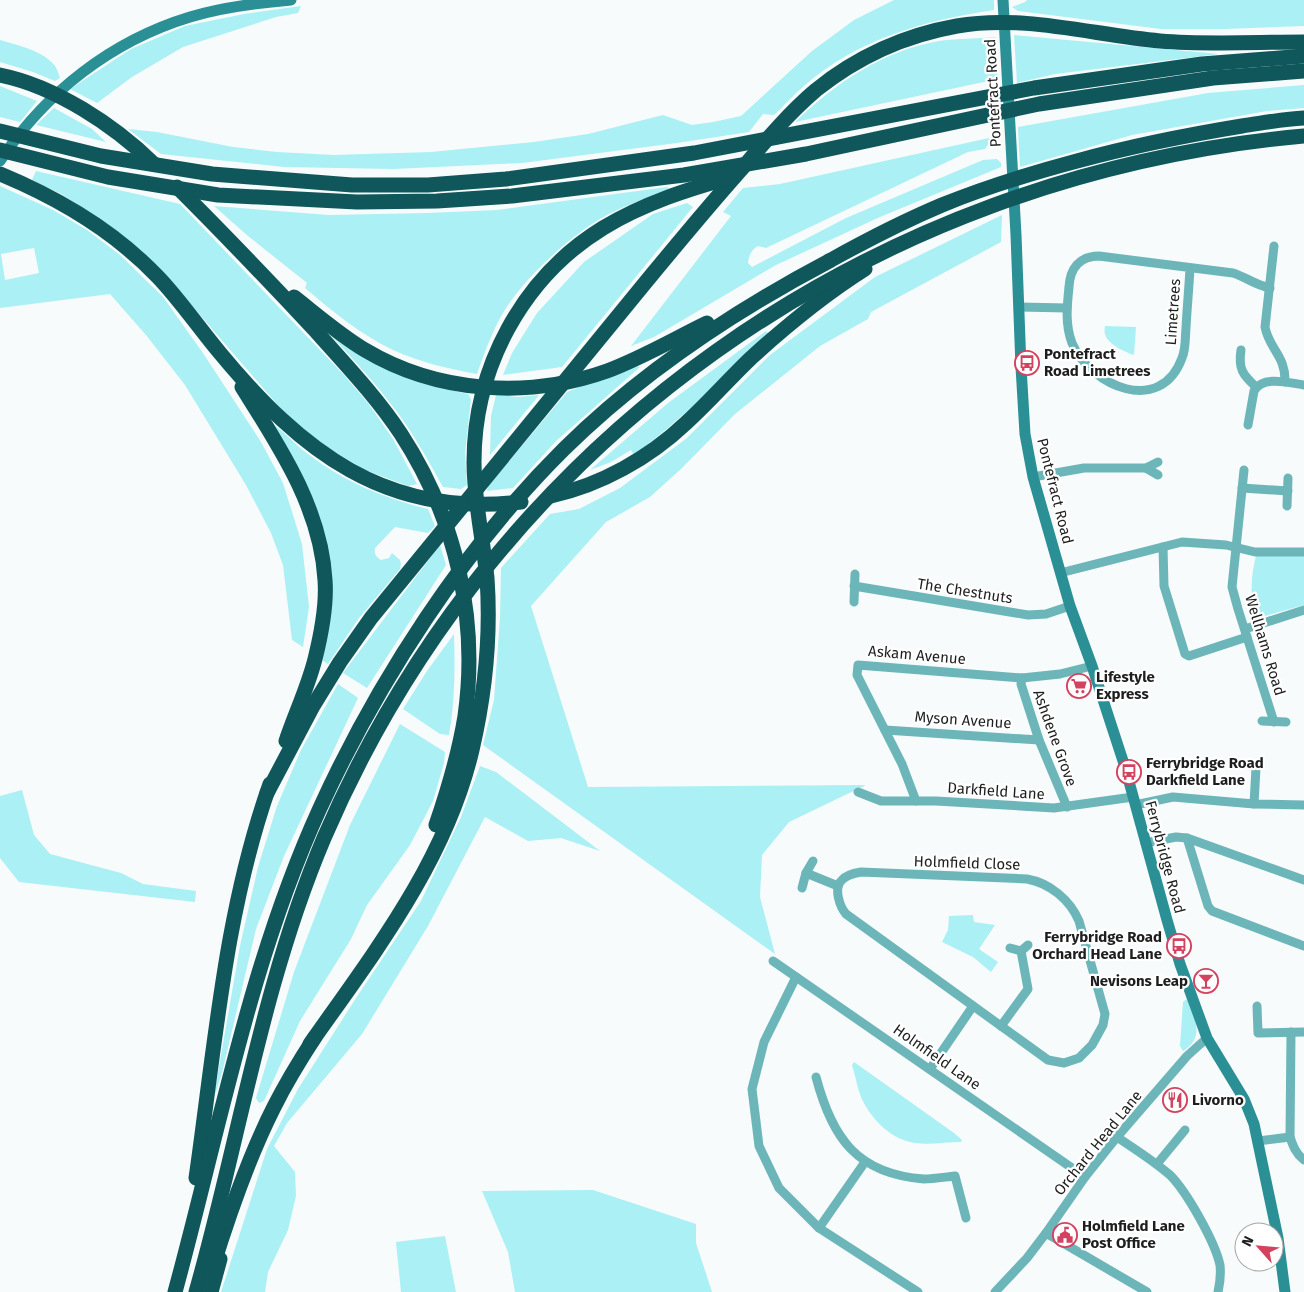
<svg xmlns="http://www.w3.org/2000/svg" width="1304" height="1292" font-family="'Fira Sans',sans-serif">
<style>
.green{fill:#abf0f4;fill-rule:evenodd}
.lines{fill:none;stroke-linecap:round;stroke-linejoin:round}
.street{stroke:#6cb6ba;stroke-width:9}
.secondary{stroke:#2a9096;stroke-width:11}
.highway{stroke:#0f575b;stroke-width:15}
.labels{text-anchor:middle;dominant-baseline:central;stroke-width:4.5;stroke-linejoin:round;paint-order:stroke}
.street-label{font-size:15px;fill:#1d1e1e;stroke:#fff}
.poi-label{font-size:15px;font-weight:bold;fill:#1d1e1e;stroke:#fff;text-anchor:start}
</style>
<rect width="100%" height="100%" fill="#f7fbfb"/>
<g class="green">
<path d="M894,0H994V10C926,20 857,39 804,86C793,95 784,106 774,115L763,114L749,132L677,143L522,163L394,169L284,167L161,154L128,129L157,132L233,147L277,152L334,155L431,152L534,142L588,134L663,115L692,125L713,122L741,116L812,51L854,20Z"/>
<polygon points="1027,0 1304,0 1304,26 1225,29 1161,29 1018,11 1012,7 1025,2"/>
<polygon points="301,6 298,13 276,17 183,47 132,77 97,103 70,89 131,49 185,26 244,14"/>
<polygon points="1014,35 1219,54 1055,74 1017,83"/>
<path d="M996,37L998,79L795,122C836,83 882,51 939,41C958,38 978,39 996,37Z"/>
<path d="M0,40C17,45 44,51 55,66C57,69 59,75 60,78L55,81L33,72L0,62Z"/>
<polygon points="1304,85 1304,108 1267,111 1132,135 1020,167 1018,127 1208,93"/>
<polygon points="0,86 37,101 20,122 0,117"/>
<polygon points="54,108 92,129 106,142 36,125"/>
<path d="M989,138L991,140L985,149L968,152L766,248L758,246C751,250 749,255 748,263L752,267L846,218L983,160L997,159L1001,163V167L880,217L776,265L654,337L631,346L731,216L723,212L743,188L780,184Z"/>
<polygon points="36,171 180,204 344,375 368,403 393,439 417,484 408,486 365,470 320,443 283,411 174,285 108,225 63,195 32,180"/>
<path d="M0,186L53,210L87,230L120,255L163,297L203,353L261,442L283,483L302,544L309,607L303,647L292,640L283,565L271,533L246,485L185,385L146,335L110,294L0,308ZM34,248L39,273L5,280L1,254Z"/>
<path d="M667,187L670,189C648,197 627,205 607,215C573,233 530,273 508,305C495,324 485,351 477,374C449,369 419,362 393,350C360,334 332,311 305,288L307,283L248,236L214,206L329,215L427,213L497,210Z"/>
<polygon points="687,203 693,207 562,367 503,375 512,353 537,313 584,262 653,214"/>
<polygon points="1002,215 1001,242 871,312 868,319 820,346 735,414 682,468 650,497 606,522 531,606 588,787 866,785 789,822 762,855 760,897 775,954 483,745 494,700 500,618 501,568 550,514 579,509 620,488 687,438 770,355 875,277"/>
<path d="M1105,326L1136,327L1134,355C1125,352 1107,344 1105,334C1104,333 1105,326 1105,326Z"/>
<path d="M324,328L407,376L433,386L468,394L471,399L465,454L467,485L461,489L443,487C429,462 415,436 397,412C375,382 349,355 324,328Z"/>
<path d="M766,331L769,334C725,376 683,418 634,455L631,450L611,462L590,470L668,403Z"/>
<polygon points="634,365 640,367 556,441 513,488 487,491 488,486 567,392"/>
<polygon points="496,395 518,397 539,395 490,455 491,416"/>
<path d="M272,424C286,432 295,445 308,454C344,482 384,498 428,509L435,526L428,533L395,527L375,548C374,554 376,557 381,560L389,558L392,553L400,560L401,564L400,569L359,618L328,664L319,658L329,584Z"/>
<polygon points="440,545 446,565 367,688 343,673"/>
<path d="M1256,556H1304V605L1254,619C1251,594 1250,580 1256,556Z"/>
<path d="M454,634C455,668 455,701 449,735L440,734L403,709L427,671Z"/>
<polygon points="338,684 358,698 284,856 256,929 222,1073 213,1101 240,946 258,867 277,806 301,750"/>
<polygon points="400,724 445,752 444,763 433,801 410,845 367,905 351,939 300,1021 264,1101 259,1103 256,1098 294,972 350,825"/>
<polygon points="480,766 496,772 600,851 561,838 528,841 485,817 428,926 362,1034 287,1123 274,1146 295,1172 296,1196 288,1230 268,1272 265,1292 221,1292 267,1149 298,1089 356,998 421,901 461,817"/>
<polygon points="22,790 34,835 50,854 121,873 143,884 196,891 195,902 19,882 0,858 0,796"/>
<polygon points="973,915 974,922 995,925 979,949 998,962 991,972 973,957 942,942 948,930 949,916"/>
<path d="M1188,998C1194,1018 1206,1037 1183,1051L1180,1046L1183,1002Z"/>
<path d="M854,1062L954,1133L962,1140L961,1142C946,1142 931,1145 915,1143C894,1140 876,1124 865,1105C858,1094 856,1077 852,1065Z"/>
<polygon points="593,1190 696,1224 696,1243 712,1292 515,1292 508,1252 482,1191"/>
<polygon points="445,1236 456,1292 401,1292 396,1242"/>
</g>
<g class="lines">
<g class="street">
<path d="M1274,246L1265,327C1269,349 1286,356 1285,382"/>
<path d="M1190,268C1189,288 1187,308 1186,328C1185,338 1186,349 1182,358C1161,416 1091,387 1072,343C1065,325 1067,306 1069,287C1070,269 1079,256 1099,256L1233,273C1246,277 1255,285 1270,288"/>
<polyline points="1019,307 1067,308"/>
<path d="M1241,350C1238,369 1243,375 1256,387"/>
<path d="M1248,425L1254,391C1263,375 1289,383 1304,385"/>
<polyline points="1146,468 1158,475"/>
<polyline points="1244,470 1232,587 1238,609 1274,722"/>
<polyline points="1033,477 1084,468 1146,468 1158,462"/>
<polyline points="1242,488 1288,491"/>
<polyline points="1287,506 1288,478"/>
<polyline points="1163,547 1164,586 1185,654 1189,656 1247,637"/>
<polyline points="1060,573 1182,542 1226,545 1255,552 1304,552"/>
<polyline points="854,586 1028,615 1046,614 1070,606"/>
<polyline points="854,602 855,574"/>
<polyline points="1245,629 1304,610"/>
<polyline points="1022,678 1021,684 1039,740 1067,807"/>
<polyline points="1262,721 1286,722"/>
<polyline points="885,730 1039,740"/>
<polyline points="858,792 881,801 936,801 1054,808 1133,797"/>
<polyline points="916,801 902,764 857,675 858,665 1022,678 1060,674 1092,666"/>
<polyline points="1254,804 1256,768"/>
<polyline points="1135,805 1173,797 1254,804 1304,805"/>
<polyline points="1187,838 1208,906 1212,911 1304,946"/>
<polyline points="1145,843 1176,837 1187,838 1304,880"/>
<path d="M861,872L1027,879C1050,883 1070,900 1079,921L1105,1014L1103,1025L1092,1045L1079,1058L1064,1063L1048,1060L846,914C840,907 833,888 842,880C846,875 855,873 861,872Z"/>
<polyline points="806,873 838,886"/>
<polyline points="802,888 806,873 813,861"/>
<polyline points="1010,948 1021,951 1028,945"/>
<polyline points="773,961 1085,1177"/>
<polyline points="796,977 764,1042 752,1089 759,1146 779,1188 819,1228 918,1292"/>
<polyline points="1257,1006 1258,1033 1304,1032"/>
<polyline points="1001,1026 1028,989 1021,951"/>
<path d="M1291,1032L1290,1137C1293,1146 1296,1154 1304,1160"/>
<polyline points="930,1069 973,1006"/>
<path d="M816,1077C832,1138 857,1174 924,1179C934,1179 945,1177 955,1176L966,1218"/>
<path d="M1117,1137C1135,1149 1154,1161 1170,1175C1187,1192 1215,1242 1220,1265C1221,1274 1220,1283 1218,1292"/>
<polyline points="1258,1141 1290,1137"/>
<polyline points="1157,1164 1185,1130"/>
<polyline points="819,1228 865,1162"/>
<polyline points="1046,1233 1147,1292"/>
<polyline points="995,1292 1027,1258 1046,1233 1085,1177 1117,1137 1187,1056 1207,1038"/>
</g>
<g class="secondary">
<polyline points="1003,0 1016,235 1021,367 1025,434 1033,477 1070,606 1092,666 1125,767 1167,920 1180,964 1207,1038 1244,1099 1254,1124 1278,1238 1285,1292"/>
<path d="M0,161C45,93 111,41 190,17C223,7 257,3 291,0"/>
</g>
<g class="highway">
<path d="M0,75C55,86 114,125 154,164"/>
<polyline points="0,131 101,156 212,174 352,185 428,185 506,179 694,153 1034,88 1202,64 1304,56"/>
<polyline points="0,150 108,177 218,195 357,202 437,201 512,196 684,175 806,154 1039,104 1213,78 1304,71"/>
<path d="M0,174C58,198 114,231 158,277C180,300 199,328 220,353C301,451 386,518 521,502"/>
<path d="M177,187C224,234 269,281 314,329C344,363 376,396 401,434C455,517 479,617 465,716C459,753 448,790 436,825"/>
<path d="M294,297C317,315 340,335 365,350C437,393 528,399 607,371C642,358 674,339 707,323"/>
<path d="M242,387C279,446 321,508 325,580C327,606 321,635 315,659C308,687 295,714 286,741"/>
<path d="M551,496C601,485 649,458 686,423C709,402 729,379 751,358C784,328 827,293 865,269"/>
<path d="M267,793L313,706L340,662L371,618C463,507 554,395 645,283C678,243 711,203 746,164C768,138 790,112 816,90C857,57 906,35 957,26C1023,14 1093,35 1160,41C1207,45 1256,42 1304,42"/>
<path d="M310,1044C374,953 446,861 472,750C485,694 491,635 487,578C483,539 474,501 474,462C474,368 522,278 603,228C644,203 689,189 735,176"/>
<path d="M196,1178C215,1046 225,911 270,784"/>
<path d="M212,1269C229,1214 248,1158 274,1107C286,1083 300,1060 315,1037"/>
<path d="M175,1292C219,1131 250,961 320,808C378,681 464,548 564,449C642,372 734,311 831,260C867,240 904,221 942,205C986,187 1032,173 1077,161C1132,146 1187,135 1242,126C1263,123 1283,119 1304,118"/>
<path d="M196,1292C239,1141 262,984 324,838C496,437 871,175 1304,136"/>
<polyline points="211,1292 220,1259"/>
</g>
</g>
<defs>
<symbol id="bus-ring" viewBox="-11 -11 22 22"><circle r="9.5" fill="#fff" stroke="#d34360" stroke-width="1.5"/><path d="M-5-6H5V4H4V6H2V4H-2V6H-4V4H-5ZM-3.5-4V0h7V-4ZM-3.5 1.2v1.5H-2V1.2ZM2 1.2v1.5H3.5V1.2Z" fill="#d34360"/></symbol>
<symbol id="supermarket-ring" viewBox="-11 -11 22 22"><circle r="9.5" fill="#fff" stroke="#d34360" stroke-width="1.5"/><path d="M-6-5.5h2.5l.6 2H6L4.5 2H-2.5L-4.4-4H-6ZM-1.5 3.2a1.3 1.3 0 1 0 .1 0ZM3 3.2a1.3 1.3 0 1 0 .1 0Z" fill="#d34360"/></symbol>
<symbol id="bar-ring" viewBox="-11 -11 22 22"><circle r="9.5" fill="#fff" stroke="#d34360" stroke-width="1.5"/><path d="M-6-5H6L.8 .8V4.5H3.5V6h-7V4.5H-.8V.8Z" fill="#d34360"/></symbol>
<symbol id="restaurant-ring" viewBox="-11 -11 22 22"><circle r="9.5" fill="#fff" stroke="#d34360" stroke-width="1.5"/><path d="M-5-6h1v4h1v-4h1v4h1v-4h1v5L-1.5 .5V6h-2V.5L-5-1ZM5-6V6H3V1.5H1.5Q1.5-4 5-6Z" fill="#d34360"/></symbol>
<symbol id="civic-ring" viewBox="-11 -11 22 22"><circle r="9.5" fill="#fff" stroke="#d34360" stroke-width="1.5"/><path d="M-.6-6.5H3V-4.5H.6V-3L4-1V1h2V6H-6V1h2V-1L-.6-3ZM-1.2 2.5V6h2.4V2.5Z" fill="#d34360"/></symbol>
</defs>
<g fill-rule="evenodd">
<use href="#bus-ring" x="1013" y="349" width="28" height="28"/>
<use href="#supermarket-ring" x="1065" y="672" width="28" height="28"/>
<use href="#bus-ring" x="1115" y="758" width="28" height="28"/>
<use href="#bus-ring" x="1165" y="932" width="28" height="28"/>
<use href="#bar-ring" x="1192" y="967" width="28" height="28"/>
<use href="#restaurant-ring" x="1161" y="1086" width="28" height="28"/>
<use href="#civic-ring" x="1051" y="1221" width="28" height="28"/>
</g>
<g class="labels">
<g class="street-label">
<text transform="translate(993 93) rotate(-93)">Pontefract Road</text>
<text transform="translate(1173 312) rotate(-86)">Limetrees</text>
<text transform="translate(1055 491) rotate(76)">Pontefract Road</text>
<text transform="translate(965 591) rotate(9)">The Chestnuts</text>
<text transform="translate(1265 645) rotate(73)">Wellhams Road</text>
<text transform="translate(917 655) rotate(5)">Askam Avenue</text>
<text transform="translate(963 720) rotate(4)">Myson Avenue</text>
<text transform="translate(1055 738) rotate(70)">Ashdene Grove</text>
<text transform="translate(996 791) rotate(4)">Darkfield Lane</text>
<text transform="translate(1165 857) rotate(75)">Ferrybridge Road</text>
<text transform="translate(967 863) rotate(2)">Holmfield Close</text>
<text transform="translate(937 1057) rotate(35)">Holmfield Lane</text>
<text transform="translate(1098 1143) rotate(-51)">Orchard Head Lane</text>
</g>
<g class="poi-label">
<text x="1044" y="354">Pontefract<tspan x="1044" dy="17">Road Limetrees</tspan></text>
<text x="1096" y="677">Lifestyle<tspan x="1096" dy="17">Express</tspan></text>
<text x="1146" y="763">Ferrybridge Road<tspan x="1146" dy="17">Darkfield Lane</tspan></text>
<text x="1162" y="937" text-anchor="end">Ferrybridge Road<tspan x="1162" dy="17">Orchard Head Lane</tspan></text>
<text x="1188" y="981" text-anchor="end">Nevisons Leap</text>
<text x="1192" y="1100">Livorno</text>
<text x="1082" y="1226">Holmfield Lane<tspan x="1082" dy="17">Post Office</tspan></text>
</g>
</g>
<g transform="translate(1259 1247) rotate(297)"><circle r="24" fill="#ffffff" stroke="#a5a5a5"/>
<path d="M0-4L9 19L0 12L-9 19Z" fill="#d34360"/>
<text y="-8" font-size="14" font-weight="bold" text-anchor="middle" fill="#1d1e1e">N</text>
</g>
</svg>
